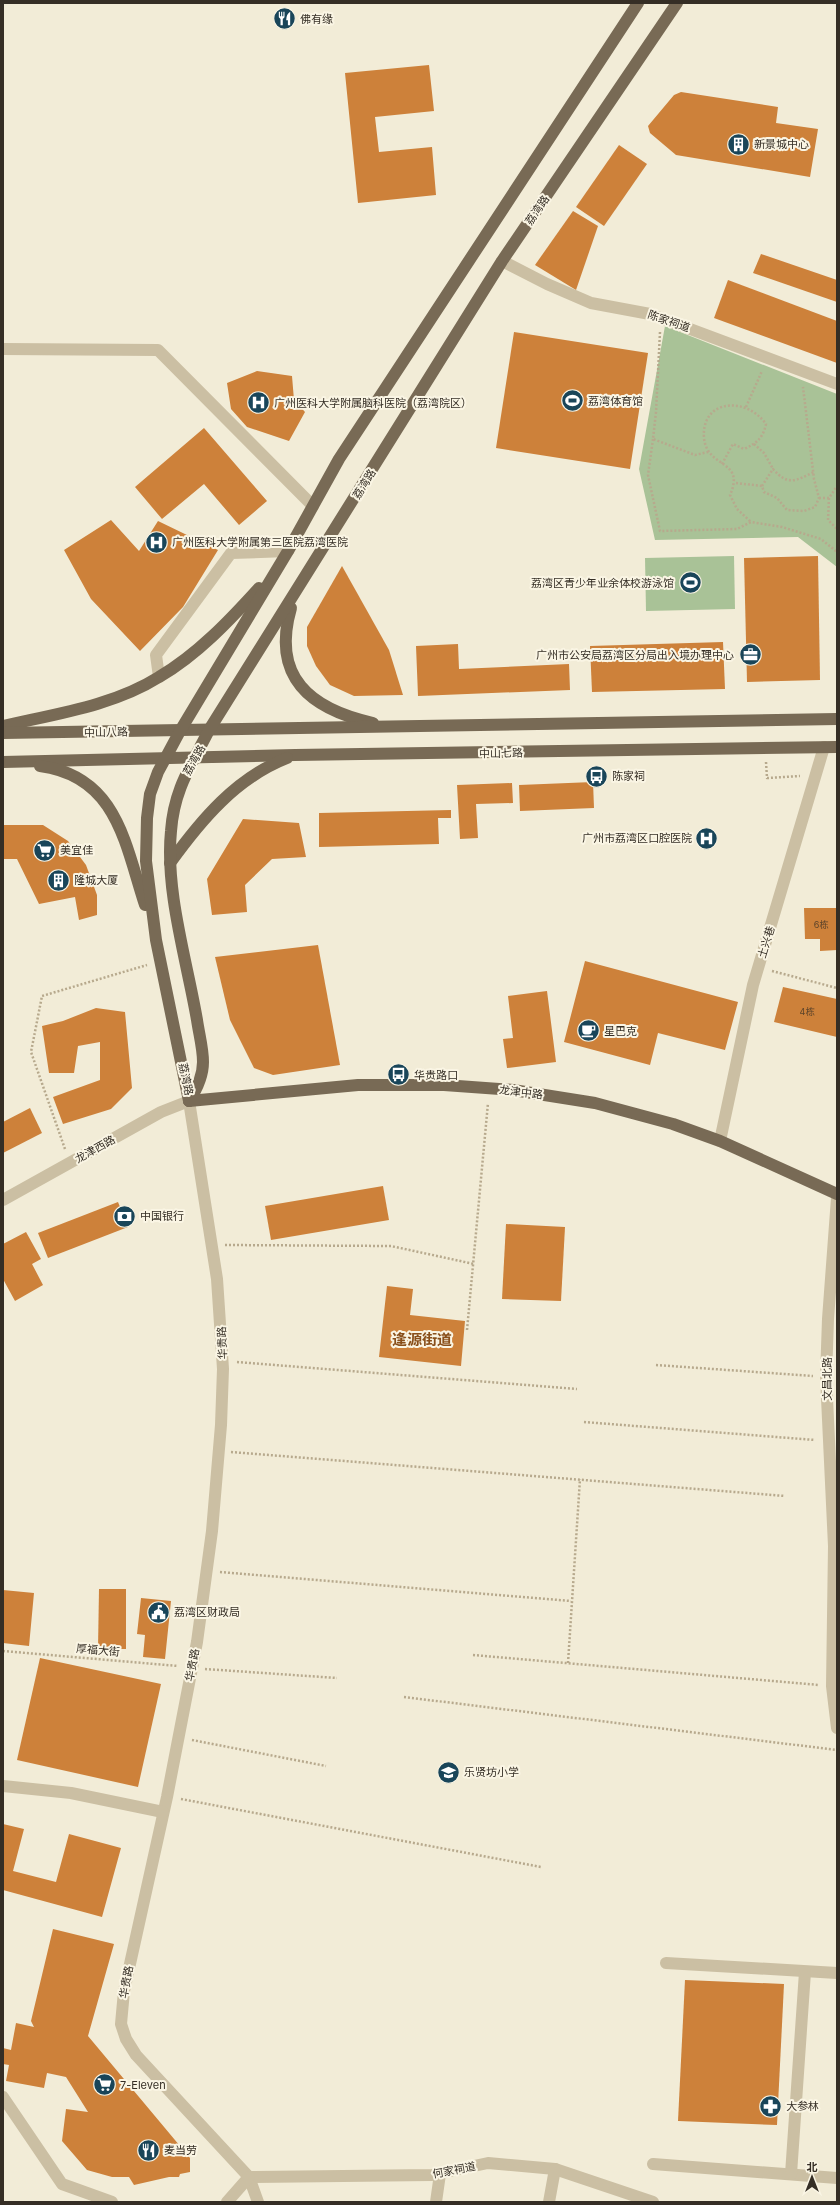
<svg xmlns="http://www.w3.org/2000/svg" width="840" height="2205" font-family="Inter,'Noto Sans SC',sans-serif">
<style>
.green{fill:#a9c297}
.building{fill:#cd813a}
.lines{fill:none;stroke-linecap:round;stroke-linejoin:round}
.path{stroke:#b7a98d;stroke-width:2.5;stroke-dasharray:2 2;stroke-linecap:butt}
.minor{stroke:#cbbfa3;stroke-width:12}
.major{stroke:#786a55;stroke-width:12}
.labels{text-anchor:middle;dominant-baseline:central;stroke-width:4;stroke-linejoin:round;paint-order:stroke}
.number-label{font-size:9px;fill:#5b432a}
.poi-label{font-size:11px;fill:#352e25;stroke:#faf5e4;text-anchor:start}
.street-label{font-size:11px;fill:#352e25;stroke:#faf5e4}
.district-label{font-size:15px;font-weight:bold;fill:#894f1a;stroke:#faf5e4}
</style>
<rect width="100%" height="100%" fill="#f2ecd7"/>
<g class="green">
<polygon points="665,326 837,394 837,567 798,537 655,540 639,469"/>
<polygon points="734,556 735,609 646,611 645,558"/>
</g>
<g class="building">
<polygon points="429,65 434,111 375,117 379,152 432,147 436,195 358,203 345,73"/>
<polygon points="681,92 778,107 776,123 818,129 810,177 676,155 650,133 648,126 674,95"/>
<polygon points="619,145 647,164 604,226 576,207"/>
<polygon points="573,211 598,226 576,290 535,265"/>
<polygon points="761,254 837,280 837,302 753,273"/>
<polygon points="728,280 837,321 837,363 714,318"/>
<polygon points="514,332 648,353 630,469 496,448"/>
<polygon points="257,371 292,376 294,400 305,412 289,441 247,427 231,409 227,383"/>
<polygon points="204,428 267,501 239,525 204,484 162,519 135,487"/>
<polygon points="111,520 139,551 158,521 218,550 183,607 140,651 91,599 64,550"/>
<polygon points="818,556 820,680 747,682 744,558"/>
<polygon points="342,566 389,650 403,695 354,696 330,685 316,666 307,646 307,627"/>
<polygon points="723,642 725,689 592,692 590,646"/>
<polygon points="458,644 459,669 569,664 570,690 418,696 416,646"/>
<polygon points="593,782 594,808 520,811 519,785"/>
<polygon points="512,783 513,803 476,804 478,838 460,839 457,785"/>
<polygon points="451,810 451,818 438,818 439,844 319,847 319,813"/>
<polygon points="243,819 299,823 306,857 272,859 245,885 247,912 212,915 207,879"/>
<polygon points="3,825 43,825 68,841 86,865 97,895 97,915 79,920 75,897 39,904 17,859 3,859"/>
<polygon points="804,908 837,908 837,950 820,951 820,939 805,939"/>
<polygon points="318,945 340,1065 273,1075 254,1068 230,1020 215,957"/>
<polygon points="585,961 738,1002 725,1050 658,1033 650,1065 564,1042"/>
<polygon points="783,987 837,999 837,1037 774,1022"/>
<polygon points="547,991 556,1062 507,1068 503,1039 513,1038 508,996"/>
<polygon points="96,1008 125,1012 132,1088 111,1109 63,1124 53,1097 100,1080 100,1042 78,1046 74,1073 49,1073 42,1026 63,1021"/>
<polygon points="30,1108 42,1133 3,1153 3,1122"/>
<polygon points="383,1186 389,1220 271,1240 265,1206"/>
<polygon points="118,1202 128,1227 48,1258 38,1233"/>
<polygon points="506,1224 565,1227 561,1301 502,1299"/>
<polygon points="26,1232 41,1259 32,1264 43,1285 15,1301 3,1279 3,1244"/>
<polygon points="387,1286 413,1289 410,1315 465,1321 461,1366 379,1357"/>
<polygon points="99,1589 126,1589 126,1649 98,1649"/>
<polygon points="3,1590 34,1593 29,1646 3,1643"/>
<polygon points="141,1598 171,1601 165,1659 143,1657 145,1635 137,1634"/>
<polygon points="40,1658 161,1684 138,1787 17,1760"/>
<polygon points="3,1824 24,1829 13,1871 56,1882 69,1834 121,1848 102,1917 3,1890"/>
<polygon points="53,1929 114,1944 88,2036 190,2158 190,2172 180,2174 179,2177 169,2177 134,2185 129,2177 112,2177 87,2170 62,2141 66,2109 88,2112 66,2077 47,2073 44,2088 6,2081 9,2065 3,2064 3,2048 11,2050 16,2023 34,2027 31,2021"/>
<polygon points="685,1980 784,1984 777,2125 678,2121"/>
</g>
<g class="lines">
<g class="path">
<polyline points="660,332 656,412 653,439 695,455 708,452"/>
<polyline points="746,407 762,371"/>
<polyline points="653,439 648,475 660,531 737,529 751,522 782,527 821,539 837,552"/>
<polyline points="754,444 764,453 773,469"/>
<path d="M722,464L733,444L744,449C757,443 763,438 766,424C746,396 701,399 704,438C707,469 746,459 730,495L737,509L751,522"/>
<polyline points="736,483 762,486 764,492 777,498 787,510 804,511 815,507 819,498 814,479 803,387"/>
<path d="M762,486L773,469C788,486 795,481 814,472"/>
<polyline points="819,498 829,498 837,486"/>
<polyline points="829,498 828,520 837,529"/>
<polyline points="766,762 767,778 800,776"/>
<polyline points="772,971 837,988"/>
<polyline points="65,1149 31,1052 42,996 147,965"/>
<polyline points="225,1245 391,1246 474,1264"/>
<polyline points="467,1330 488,1103"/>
<polyline points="237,1362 577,1389"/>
<polyline points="656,1365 813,1376"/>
<polyline points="584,1422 815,1440"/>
<polyline points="231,1452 785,1496"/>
<polyline points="220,1572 571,1601"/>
<polyline points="3,1651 178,1666"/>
<polyline points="473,1655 819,1685"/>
<polyline points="568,1663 580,1479"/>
<polyline points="205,1669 337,1678"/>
<polyline points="404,1697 837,1750"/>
<polyline points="192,1740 326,1766"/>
<polyline points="181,1799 541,1867"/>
</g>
<g class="minor">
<polyline points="502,261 547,284 591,303 650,314 837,384"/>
<polyline points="3,349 158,350 313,506"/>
<polyline points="159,677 156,655 231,553 288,551"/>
<polyline points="720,1141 753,985 824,747"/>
<polyline points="837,1198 828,1319 826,1377 834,1546 832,1686 837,1728"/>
<polyline points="3,1200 161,1112 189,1101 217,1279 223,1369 221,1425 212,1531 197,1642 167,1797 124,1991 121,2024 126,2039 136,2055 249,2177 258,2202"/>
<polyline points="3,1786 71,1793 163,1812"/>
<polyline points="666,1963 837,1973"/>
<polyline points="3,2097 62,2184 112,2202"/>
<polyline points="653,2164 837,2178"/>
<polyline points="791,2174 805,1972"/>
<polyline points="249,2177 432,2175 488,2163 555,2169 653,2202"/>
<polyline points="227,2202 249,2177"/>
<polyline points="436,2202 440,2174"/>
<polyline points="549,2202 555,2169"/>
</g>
<g class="major">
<path d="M291,608C271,677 310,709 373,723"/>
<path d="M3,726C55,714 113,706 159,677C197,655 230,620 259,588"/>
<polyline points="3,733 837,719"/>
<polyline points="3,762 295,755 837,747"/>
<path d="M40,766C117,776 125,844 145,905"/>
<path d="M170,863C201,820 236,778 287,758"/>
<path d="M189,1101C197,1089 203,1077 203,1062C203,1048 199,1034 197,1020C187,961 165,891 171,831C174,789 191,766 209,730L502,261L677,3"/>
<polyline points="189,1101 156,940 146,861 147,818 150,794 158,772 180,731 288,551 339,459 638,3"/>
<polyline points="189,1101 358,1085 444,1085 513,1090 595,1103 673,1124 720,1141 837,1194"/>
</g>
</g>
<defs>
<symbol id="restaurant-disc" viewBox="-11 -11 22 22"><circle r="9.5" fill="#194559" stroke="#faf5e4"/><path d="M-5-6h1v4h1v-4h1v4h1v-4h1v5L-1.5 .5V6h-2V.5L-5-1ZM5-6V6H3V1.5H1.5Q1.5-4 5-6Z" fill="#fff"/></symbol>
<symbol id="building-disc" viewBox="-11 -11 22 22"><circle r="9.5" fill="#194559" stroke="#faf5e4"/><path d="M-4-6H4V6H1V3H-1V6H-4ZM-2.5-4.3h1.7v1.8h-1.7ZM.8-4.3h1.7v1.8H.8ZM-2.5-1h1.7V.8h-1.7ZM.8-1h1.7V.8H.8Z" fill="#fff"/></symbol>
<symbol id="stadium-disc" viewBox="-11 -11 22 22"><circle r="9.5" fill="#194559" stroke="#faf5e4"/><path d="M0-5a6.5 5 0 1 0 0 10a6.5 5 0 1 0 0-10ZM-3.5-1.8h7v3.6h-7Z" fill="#fff"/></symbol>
<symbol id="hospital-disc" viewBox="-11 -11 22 22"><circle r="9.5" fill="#194559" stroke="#faf5e4"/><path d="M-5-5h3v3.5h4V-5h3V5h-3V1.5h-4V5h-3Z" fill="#fff"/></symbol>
<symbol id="office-disc" viewBox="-11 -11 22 22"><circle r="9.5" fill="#194559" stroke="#faf5e4"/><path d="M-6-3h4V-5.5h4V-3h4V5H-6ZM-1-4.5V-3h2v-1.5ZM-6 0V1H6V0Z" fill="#fff"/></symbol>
<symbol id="bus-disc" viewBox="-11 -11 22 22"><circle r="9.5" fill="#194559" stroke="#faf5e4"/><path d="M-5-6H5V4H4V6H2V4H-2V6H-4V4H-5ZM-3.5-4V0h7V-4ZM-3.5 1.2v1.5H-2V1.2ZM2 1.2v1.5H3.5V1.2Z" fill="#fff"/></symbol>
<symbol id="supermarket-disc" viewBox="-11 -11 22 22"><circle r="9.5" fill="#194559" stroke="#faf5e4"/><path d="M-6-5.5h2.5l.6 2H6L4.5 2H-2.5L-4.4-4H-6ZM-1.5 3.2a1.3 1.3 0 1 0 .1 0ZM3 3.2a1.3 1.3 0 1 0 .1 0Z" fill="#fff"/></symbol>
<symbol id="cafe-disc" viewBox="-11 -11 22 22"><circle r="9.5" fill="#194559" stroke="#faf5e4"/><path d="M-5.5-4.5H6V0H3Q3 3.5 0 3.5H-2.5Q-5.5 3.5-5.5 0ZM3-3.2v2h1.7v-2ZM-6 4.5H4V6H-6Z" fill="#fff"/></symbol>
<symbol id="bank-disc" viewBox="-11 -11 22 22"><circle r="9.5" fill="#194559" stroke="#faf5e4"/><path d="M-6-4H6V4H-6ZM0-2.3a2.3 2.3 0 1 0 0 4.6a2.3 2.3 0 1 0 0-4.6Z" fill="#fff"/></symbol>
<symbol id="civic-disc" viewBox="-11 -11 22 22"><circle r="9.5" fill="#194559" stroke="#faf5e4"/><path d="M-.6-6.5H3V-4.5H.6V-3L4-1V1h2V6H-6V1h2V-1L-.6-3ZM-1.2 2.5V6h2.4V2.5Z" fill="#fff"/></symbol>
<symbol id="school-disc" viewBox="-11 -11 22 22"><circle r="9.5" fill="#194559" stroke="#faf5e4"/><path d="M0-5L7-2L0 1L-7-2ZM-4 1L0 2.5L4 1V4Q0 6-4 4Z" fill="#fff"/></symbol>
<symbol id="pharmacy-disc" viewBox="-11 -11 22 22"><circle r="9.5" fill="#194559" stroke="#faf5e4"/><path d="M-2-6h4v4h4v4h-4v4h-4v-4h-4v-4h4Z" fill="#fff"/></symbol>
</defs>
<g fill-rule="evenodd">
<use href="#restaurant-disc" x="272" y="6" width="25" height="25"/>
<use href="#building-disc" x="726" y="132" width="25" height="25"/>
<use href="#stadium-disc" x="560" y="388" width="25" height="25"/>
<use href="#hospital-disc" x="246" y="390" width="25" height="25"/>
<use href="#hospital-disc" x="144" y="530" width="25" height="25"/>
<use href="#stadium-disc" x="678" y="570" width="25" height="25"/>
<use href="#office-disc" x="738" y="642" width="25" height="25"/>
<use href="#bus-disc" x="584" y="764" width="25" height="25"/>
<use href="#hospital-disc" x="694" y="826" width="25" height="25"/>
<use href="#supermarket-disc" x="32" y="838" width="25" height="25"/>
<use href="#building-disc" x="46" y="868" width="25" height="25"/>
<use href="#cafe-disc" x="576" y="1018" width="25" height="25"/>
<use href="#bus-disc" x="386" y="1062" width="25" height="25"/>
<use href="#bank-disc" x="112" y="1204" width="25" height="25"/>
<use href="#civic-disc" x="146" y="1600" width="25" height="25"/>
<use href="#school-disc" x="436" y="1760" width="25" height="25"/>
<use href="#supermarket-disc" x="92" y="2072" width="25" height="25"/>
<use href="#pharmacy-disc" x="758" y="2094" width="25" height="25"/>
<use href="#restaurant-disc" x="136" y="2138" width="25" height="25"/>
</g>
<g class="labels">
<g class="number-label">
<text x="821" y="924">6栋</text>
<text x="807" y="1011">4栋</text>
</g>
<g class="poi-label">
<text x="300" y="19">佛有缘</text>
<text x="754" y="144">新景城中心</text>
<text x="588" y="401">荔湾体育馆</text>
<text x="274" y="403">广州医科大学附属脑科医院（荔湾院区）</text>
<text x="172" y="542">广州医科大学附属第三医院荔湾医院</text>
<text x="674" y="583" text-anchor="end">荔湾区青少年业余体校游泳馆</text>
<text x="734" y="655" text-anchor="end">广州市公安局荔湾区分局出入境办理中心</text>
<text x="612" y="776">陈家祠</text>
<text x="692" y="838" text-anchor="end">广州市荔湾区口腔医院</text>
<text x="60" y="850">美宜佳</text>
<text x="74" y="880">隆城大厦</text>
<text x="604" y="1031">星巴克</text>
<text x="414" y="1075">华贵路口</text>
<text x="140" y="1216">中国银行</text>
<text x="174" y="1612">荔湾区财政局</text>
<text x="464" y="1772">乐贤坊小学</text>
<text x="120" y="2085">7-Eleven</text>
<text x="786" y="2106">大参林</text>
<text x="164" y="2150">麦当劳</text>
</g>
<g class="street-label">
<text transform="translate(537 210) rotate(-56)">荔湾路</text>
<text transform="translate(669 321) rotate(19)">陈家祠道</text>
<text transform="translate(364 484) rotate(-58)">荔湾路</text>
<text transform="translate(106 732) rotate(-1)">中山八路</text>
<text transform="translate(501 753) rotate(-1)">中山七路</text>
<text transform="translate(194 760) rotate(-61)">荔湾路</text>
<text transform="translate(766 942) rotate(-73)">土兴巷</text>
<text transform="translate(186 1079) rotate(78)">荔湾路</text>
<text transform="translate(521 1092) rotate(7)">龙津中路</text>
<text transform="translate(95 1149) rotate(-29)">龙津西路</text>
<text transform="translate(222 1343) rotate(-92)">华贵路</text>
<text transform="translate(827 1379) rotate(-90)">文昌北路</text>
<text transform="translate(98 1650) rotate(5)">厚福大街</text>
<text transform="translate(192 1665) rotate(-79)">华贵路</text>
<text transform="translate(126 1982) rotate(-80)">华贵路</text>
<text transform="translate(454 2170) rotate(-11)">何家祠道</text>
</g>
<g class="district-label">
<text x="422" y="1339">逢源街道</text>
</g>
</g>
<rect width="840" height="2205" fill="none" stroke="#352e25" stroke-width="8"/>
<g transform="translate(812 2177)" stroke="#faf5e4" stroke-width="3" paint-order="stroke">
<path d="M0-3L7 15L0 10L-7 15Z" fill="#352e25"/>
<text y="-6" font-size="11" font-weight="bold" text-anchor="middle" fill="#352e25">北</text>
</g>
</svg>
